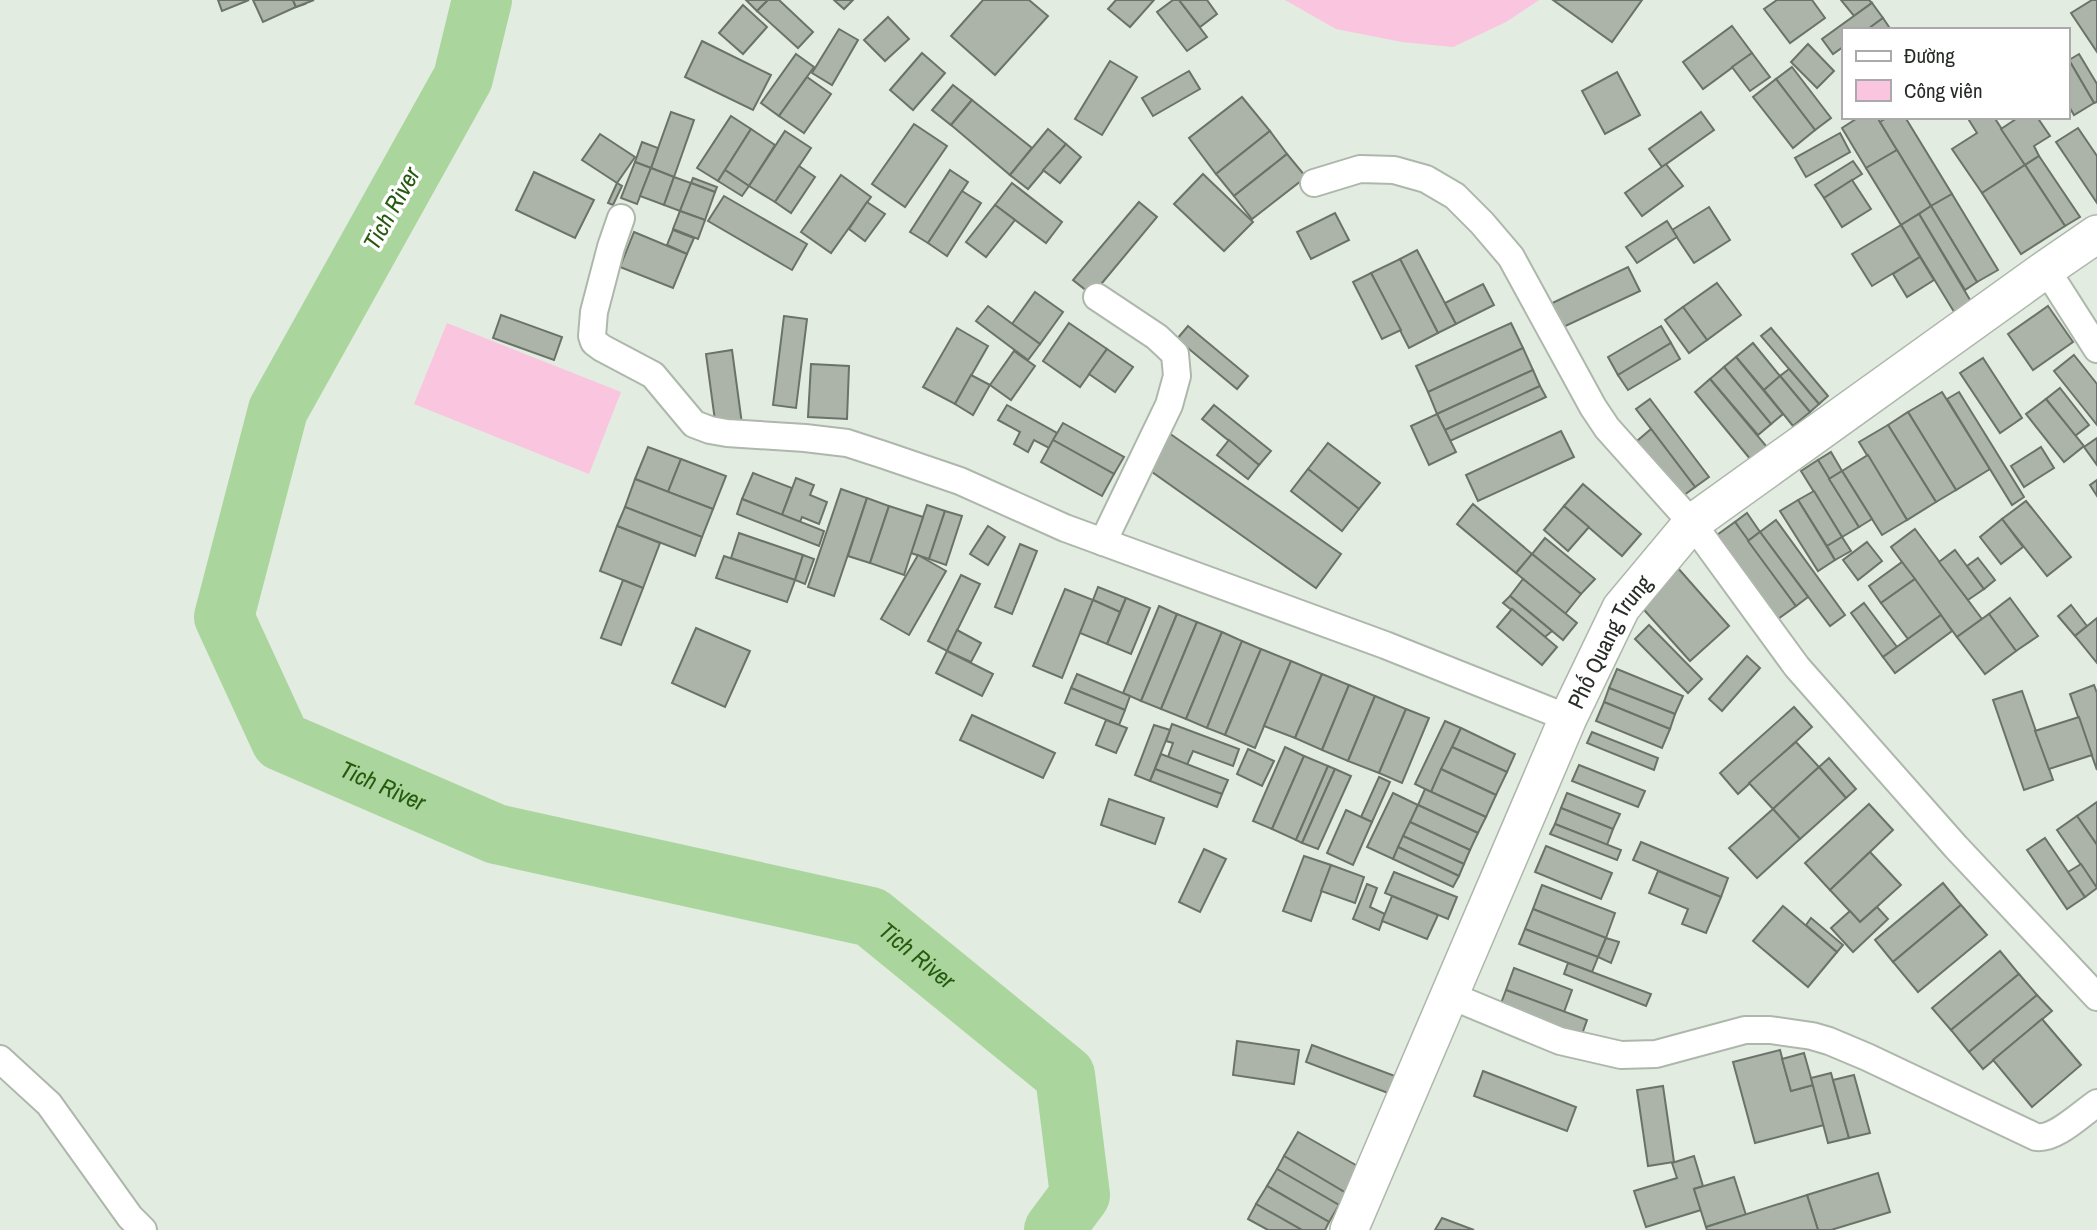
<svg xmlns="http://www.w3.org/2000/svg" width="2097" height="1230" font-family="'Archivo Narrow',sans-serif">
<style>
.green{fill:#f9c5df}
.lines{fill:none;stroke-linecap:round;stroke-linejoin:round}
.river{stroke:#aad69d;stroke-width:60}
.building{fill:#acb4a9;stroke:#6b7369;stroke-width:2}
.street-casing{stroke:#aeb7ab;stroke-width:30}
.secondary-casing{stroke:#aeb7ab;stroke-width:40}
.street{stroke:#fff;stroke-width:26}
.secondary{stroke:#fff;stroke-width:37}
.labels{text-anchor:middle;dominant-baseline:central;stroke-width:7;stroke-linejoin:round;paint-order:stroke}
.street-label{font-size:23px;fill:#282b27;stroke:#fff}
.water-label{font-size:24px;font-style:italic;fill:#265b0f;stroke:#fff}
</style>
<rect width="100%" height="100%" fill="#e3ece0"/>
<g class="green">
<polygon points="1285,0 1539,0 1506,22 1453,47 1402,42 1336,29"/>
<polygon points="447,323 621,392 589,474 414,404"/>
</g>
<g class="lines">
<path class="river" id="s1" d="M482,0L463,78L278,410L224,617L281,741L496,834L871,917L1065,1075L1080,1195L1054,1230"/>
</g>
<g class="building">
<polygon points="218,0 249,0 222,11"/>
<polygon points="253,0 293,0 296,7 263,22"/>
<polygon points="293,0 303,0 305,4 296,7"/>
<polygon points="293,0 314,0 296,7"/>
<polygon points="746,0 768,0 757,11"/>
<polygon points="768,0 779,0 813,32 798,48 757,11"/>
<polygon points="834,0 853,0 844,9"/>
<polygon points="983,0 1029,0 1048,16 995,75 951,36"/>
<polygon points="1116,0 1154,0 1130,27 1108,9"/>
<polygon points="1173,0 1179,0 1207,37 1187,51 1157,12"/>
<polygon points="1179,0 1207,0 1217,14 1200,27"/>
<polygon points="1553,0 1642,0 1612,42"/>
<polygon points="1777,0 1812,0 1825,18 1790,43 1764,9"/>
<polygon points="1841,0 1869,0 1872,3 1854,16"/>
<polygon points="2092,0 2097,0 2097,52 2071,13"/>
<polygon points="1872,3 1883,18 1867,30 1843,30 1843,47 1833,54 1822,39"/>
<polygon points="743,5 767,27 743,54 719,33"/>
<polygon points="888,17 909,39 885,61 864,40"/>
<polygon points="1883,18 1891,30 1867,30 1872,26"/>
<polygon points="1732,26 1752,53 1703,89 1683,62"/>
<polygon points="839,29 858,40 832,85 812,73"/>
<polygon points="702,41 771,75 753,110 685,77"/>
<polygon points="1808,44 1834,71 1817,88 1791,62"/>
<polygon points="922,53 945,73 913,110 890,90"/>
<polygon points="1752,53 1770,77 1750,91 1732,67"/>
<polygon points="796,54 814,67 779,116 761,103"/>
<polygon points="2079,54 2097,84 2097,102 2094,103 2069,60"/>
<polygon points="2069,60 2094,103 2074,115 2067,103 2067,61"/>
<polygon points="1110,61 1137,77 1102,135 1075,119"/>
<polygon points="1792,67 1831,118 1815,130 1776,79"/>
<polygon points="1189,71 1200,89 1153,116 1142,98"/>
<polygon points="1617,72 1640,115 1605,134 1582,91"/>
<polygon points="807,77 831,94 804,133 779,116"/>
<polygon points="1776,79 1815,130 1793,148 1753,97"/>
<polygon points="953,85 972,100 951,125 932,110"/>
<polygon points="1242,97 1270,131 1216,174 1189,138"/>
<polygon points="972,100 1032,148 1010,175 951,125"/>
<polygon points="671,112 694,120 674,177 651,168"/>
<polygon points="1701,112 1714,130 1662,167 1649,149"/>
<polygon points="731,116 751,129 718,181 697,168"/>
<polygon points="1859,117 1877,117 1897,150 1866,168 1842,128"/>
<polygon points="1888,117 1905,117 1952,194 1931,206 1880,122"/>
<polygon points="1967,117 1994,117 2025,165 1982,193 1952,149 1977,133"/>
<polygon points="2019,117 2037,117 2050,136 2034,146 2039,156 2025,165 2001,129"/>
<polygon points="914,124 947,146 905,207 872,184"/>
<polygon points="2078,128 2097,156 2097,203 2056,142"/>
<polygon points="751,129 775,145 749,186 725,170"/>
<polygon points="1048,129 1066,144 1028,189 1010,175"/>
<polygon points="785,131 811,148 775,202 749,186"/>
<polygon points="1270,131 1287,154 1234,196 1216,174"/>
<polygon points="1840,133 1850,152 1806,177 1795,158"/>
<polygon points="600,134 635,157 617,183 582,160"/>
<polygon points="642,142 658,148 651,168 635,162"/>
<polygon points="1066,144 1081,157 1060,183 1043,170"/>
<polygon points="1897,150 1931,206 1901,225 1866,168"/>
<polygon points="1287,154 1306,177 1252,219 1234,196"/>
<polygon points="2039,156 2080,217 2065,226 2025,165"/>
<polygon points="1853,161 1862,174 1824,198 1815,185"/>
<polygon points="635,162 651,168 637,204 621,198"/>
<polygon points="1666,164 1683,186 1642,216 1625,193"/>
<polygon points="2025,165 2065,226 2021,254 1982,193"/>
<polygon points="799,166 815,177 791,213 775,202"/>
<polygon points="651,168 674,177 664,205 640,196"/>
<polygon points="725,170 749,186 742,196 718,181"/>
<polygon points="950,170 968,182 928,243 910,232"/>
<polygon points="534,172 594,200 575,238 516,210"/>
<polygon points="1203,174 1253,222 1224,251 1174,204"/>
<polygon points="841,175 871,197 831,253 801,232"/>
<polygon points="674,177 691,183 680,211 664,205"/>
<polygon points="693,178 717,187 715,192 691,183"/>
<polygon points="1852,180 1871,209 1842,227 1824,198"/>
<polygon points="617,183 622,186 613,205 608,203"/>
<polygon points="691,183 715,192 705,220 680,211"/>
<polygon points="1012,183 1062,222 1046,243 995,205"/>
<polygon points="962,191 981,203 947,256 928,243"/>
<polygon points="1952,194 1998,270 1977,282 1931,206"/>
<polygon points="724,196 807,244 792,270 708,221"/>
<polygon points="867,202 885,214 865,241 849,229"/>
<polygon points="1139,202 1157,217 1092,295 1073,280"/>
<polygon points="995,205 1015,220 986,257 966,242"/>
<polygon points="1931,206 1977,282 1965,290 1919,214"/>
<polygon points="1709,207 1730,240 1694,263 1672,230"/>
<polygon points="680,211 705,220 698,239 673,229"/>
<polygon points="1335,213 1349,240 1311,259 1297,232"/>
<polygon points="1919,214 1976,310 1959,320 1901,225"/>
<polygon points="1667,221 1677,237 1637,263 1626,247"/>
<polygon points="1901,225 1920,257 1872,286 1852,254"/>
<polygon points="673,230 694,238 687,254 667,245"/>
<polygon points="634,232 687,254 673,288 620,267"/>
<polygon points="1417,250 1456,324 1438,333 1400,259"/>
<polygon points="1920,257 1934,280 1907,297 1893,274"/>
<polygon points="1400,259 1438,333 1409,348 1371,273"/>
<polygon points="1628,267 1640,291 1557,330 1546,306"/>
<polygon points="1371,273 1401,330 1382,339 1353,282"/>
<polygon points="1717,283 1741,315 1707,340 1683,307"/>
<polygon points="1483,284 1494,305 1456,324 1445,303"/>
<polygon points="1035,292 1063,312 1040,344 1012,324"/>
<polygon points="988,306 1040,344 1028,360 976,321"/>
<polygon points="2048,306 2073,342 2033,370 2008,334"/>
<polygon points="1683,307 1707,340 1689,353 1665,320"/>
<polygon points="501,315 562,337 554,360 493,338"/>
<polygon points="784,316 807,319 796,408 773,405"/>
<polygon points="1069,323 1107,349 1080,387 1043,361"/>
<polygon points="1511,323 1523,348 1428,392 1416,366"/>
<polygon points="1188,326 1248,376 1237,389 1177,339"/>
<polygon points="1661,326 1671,343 1618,375 1608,357"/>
<polygon points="957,328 988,346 955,404 923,387"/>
<polygon points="1771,328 1828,396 1819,404 1761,336"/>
<polygon points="1671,343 1680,359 1628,390 1618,375"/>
<polygon points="1753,343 1780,376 1764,390 1736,357"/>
<polygon points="1523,348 1533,370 1437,414 1428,392"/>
<polygon points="1107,349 1133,367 1115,392 1089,374"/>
<polygon points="732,350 742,424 716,428 706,354"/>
<polygon points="1014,351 1035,366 1011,400 990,385"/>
<polygon points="2074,355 2097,384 2097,425 2054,371"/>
<polygon points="1736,357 1783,414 1771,424 1724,367"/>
<polygon points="1983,358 2022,418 2000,433 1960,373"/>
<polygon points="811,364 849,366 847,419 808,417"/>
<polygon points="1724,367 1771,424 1758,435 1710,379"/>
<polygon points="1789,369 1819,404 1810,412 1780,376"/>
<polygon points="1533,370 1540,386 1445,430 1437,414"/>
<polygon points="971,375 990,385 973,415 955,404"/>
<polygon points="1780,376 1810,412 1793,426 1764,390"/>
<polygon points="1710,379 1767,447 1751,460 1695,392"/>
<polygon points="1540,386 1546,397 1450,441 1445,430"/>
<polygon points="2060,388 2089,425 2075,436 2046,399"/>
<polygon points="1942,392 1990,469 1956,490 1908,412"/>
<polygon points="1959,392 2024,497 2012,505 1947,399"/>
<polygon points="1650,399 1709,477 1695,487 1636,409"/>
<polygon points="2046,399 2084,446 2064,462 2026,414"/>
<polygon points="1007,405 1057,433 1049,448 1034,440 1028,452 1014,444 1020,432 998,420"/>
<polygon points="1214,405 1271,451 1259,465 1202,419"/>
<polygon points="1908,412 1956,490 1936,502 1888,425"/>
<polygon points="1437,414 1456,452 1429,465 1411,426"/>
<polygon points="1063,423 1124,457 1114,474 1053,440"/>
<polygon points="1888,425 1936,502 1907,520 1859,442"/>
<polygon points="1651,429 1695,487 1680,498 1637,441"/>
<polygon points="1561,431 1574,457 1478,501 1466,475"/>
<polygon points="1169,433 1341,554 1316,588 1145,467"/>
<polygon points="2097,438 2097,465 2084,447"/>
<polygon points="1053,440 1114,474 1102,496 1041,462"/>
<polygon points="1229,440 1259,465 1248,479 1217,455"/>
<polygon points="1328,443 1380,483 1359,509 1308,469"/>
<polygon points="648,447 681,459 668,492 635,479"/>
<polygon points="2041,447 2054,468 2024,487 2011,466"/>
<polygon points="1831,452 1842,471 1829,479 1818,460"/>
<polygon points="1868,455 1907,520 1882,535 1842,471"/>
<polygon points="681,459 726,476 713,509 668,492"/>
<polygon points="1818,460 1859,527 1842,537 1801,471"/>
<polygon points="1308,469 1359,509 1342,531 1291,491"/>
<polygon points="1842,471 1872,519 1859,527 1829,479"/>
<polygon points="753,473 792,488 782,515 742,499"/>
<polygon points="796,478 814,485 810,495 827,502 819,524 802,517 800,522 782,515"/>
<polygon points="635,479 713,509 702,537 625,507"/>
<polygon points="2097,480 2097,496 2090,485"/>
<polygon points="1583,484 1641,534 1622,556 1564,506"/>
<polygon points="841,489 867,498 834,596 808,587"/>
<polygon points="1814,491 1842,537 1827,546 1798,500"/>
<polygon points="867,498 889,506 870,563 848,556"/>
<polygon points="742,499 824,531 819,546 737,514"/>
<polygon points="1798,500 1835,560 1818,571 1780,511"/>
<polygon points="2026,501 2071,557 2047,576 2002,519"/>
<polygon points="1473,504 1532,554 1516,573 1457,524"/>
<polygon points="927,505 945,511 929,559 911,553"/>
<polygon points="889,506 923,517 904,575 870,563"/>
<polygon points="1564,506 1589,527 1568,551 1544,530"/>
<polygon points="625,507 702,537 695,556 617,526"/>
<polygon points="945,511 962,516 946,565 929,559"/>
<polygon points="1747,513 1760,532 1748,541 1735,522"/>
<polygon points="2002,519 2023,547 2001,564 1980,537"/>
<polygon points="1776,520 1845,615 1830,626 1760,532"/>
<polygon points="1735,522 1796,606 1778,619 1717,535"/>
<polygon points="617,526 660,543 643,588 600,571"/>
<polygon points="988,526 1005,537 988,565 970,554"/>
<polygon points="1915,529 1982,619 1957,637 1891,547"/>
<polygon points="1760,532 1808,597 1796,606 1748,541"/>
<polygon points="739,533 803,555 795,580 731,558"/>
<polygon points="1842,537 1851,551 1835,560 1827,546"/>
<polygon points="1545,538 1595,579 1581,594 1532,554"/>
<polygon points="1867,542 1882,561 1858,580 1843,560"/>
<polygon points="1020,544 1037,551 1012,614 995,607"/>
<polygon points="1955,550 1984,589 1968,600 1939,562"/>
<polygon points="1532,554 1581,594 1565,614 1516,573"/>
<polygon points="803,555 814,559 805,584 795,580"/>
<polygon points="918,555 946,571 909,635 881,619"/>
<polygon points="724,556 795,580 787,602 716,578"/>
<polygon points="1978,558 1995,580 1984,589 1967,566"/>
<polygon points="1902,562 1915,579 1881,603 1869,586"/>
<polygon points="1677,567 1729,626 1690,661 1637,602"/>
<polygon points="961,575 980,584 947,651 928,641"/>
<polygon points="1523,579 1577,623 1563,640 1510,596"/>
<polygon points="1915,579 1941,615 1908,639 1881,603"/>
<polygon points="623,580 643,588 621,645 601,638"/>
<polygon points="1098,587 1126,598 1120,612 1093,600"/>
<polygon points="1065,589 1093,600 1062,678 1033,666"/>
<polygon points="1510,596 1552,631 1545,637 1503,603"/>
<polygon points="1126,598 1150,608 1131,654 1107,644"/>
<polygon points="2010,598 2038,636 2016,651 1989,614"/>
<polygon points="1093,600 1120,612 1107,644 1080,633"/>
<polygon points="1864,603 1897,647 1883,657 1851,613"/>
<polygon points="2071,605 2087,626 2075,636 2058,616"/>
<polygon points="1159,606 1177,614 1141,701 1123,693"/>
<polygon points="1512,609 1557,647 1542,665 1497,627"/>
<polygon points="1177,614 1197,622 1161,709 1141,701"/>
<polygon points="1989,614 2016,651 1985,674 1957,637"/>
<polygon points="1941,615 1952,631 1895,673 1883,657"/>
<polygon points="2097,618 2097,663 2075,636"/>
<polygon points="1197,622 1222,632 1186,719 1161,709"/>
<polygon points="1649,625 1702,679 1688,693 1635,639"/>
<polygon points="696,628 750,651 725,707 672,683"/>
<polygon points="957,630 981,643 971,662 947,651"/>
<polygon points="1222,632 1242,641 1207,728 1186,719"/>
<polygon points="1242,641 1261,649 1225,735 1207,728"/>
<polygon points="1261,649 1291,661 1255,748 1225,735"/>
<polygon points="947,651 993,674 982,696 936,673"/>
<polygon points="1747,656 1760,668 1722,711 1709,699"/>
<polygon points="1291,661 1322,674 1295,738 1264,726"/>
<polygon points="1617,669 1683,696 1675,714 1609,688"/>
<polygon points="1077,674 1130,696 1125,710 1071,688"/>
<polygon points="1322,674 1349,685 1322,750 1295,738"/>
<polygon points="1349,685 1375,696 1348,761 1322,750"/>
<polygon points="2094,685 2097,693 2097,770 2070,694"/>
<polygon points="1071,688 1125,710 1119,725 1065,703"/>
<polygon points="1609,688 1675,714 1670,729 1604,702"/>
<polygon points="2022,691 2053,780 2024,790 1993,700"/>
<polygon points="1375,696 1406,709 1379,773 1348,761"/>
<polygon points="1604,702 1670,729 1662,748 1596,721"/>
<polygon points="1794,707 1812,727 1738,794 1720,773"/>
<polygon points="1406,709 1429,718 1402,783 1379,773"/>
<polygon points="972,715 1055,753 1043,778 960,740"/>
<polygon points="2079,717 2092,755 2049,769 2035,731"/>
<polygon points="1106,720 1127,728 1116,753 1096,745"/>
<polygon points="1445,721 1461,728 1431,792 1415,784"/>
<polygon points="1172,724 1239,749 1233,766 1193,751 1187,765 1168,757 1173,743 1166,741"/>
<polygon points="1154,725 1170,730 1150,781 1135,775"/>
<polygon points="1461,728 1515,754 1507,772 1452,747"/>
<polygon points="1592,732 1658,758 1654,770 1587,743"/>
<polygon points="1796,742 1819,767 1773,809 1749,783"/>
<polygon points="1285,747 1304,756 1272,829 1253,821"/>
<polygon points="1452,747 1507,772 1496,795 1441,769"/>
<polygon points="1248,749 1274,761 1262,786 1237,774"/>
<polygon points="1161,754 1228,780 1222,794 1155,769"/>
<polygon points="1304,756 1328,766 1296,840 1272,829"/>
<polygon points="1829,758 1856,789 1846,798 1819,767"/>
<polygon points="1579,765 1645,791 1638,807 1572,781"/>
<polygon points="1328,766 1335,769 1302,843 1296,840"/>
<polygon points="1819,767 1846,798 1800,839 1773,809"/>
<polygon points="1155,769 1222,794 1217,807 1150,781"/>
<polygon points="1335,769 1351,776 1318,849 1302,843"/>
<polygon points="1441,769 1496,795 1486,817 1431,792"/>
<polygon points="1379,777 1390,782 1372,822 1361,817"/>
<polygon points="1425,789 1486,817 1478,833 1418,805"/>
<polygon points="1393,793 1418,805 1393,859 1367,847"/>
<polygon points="1567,793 1620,814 1613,829 1561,808"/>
<polygon points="1109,799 1164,818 1155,844 1101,825"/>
<polygon points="2097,802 2097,845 2077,816"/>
<polygon points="1869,804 1893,830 1830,890 1805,863"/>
<polygon points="1418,805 1478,833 1470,850 1410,822"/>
<polygon points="1561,808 1613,829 1607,845 1555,824"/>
<polygon points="1773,809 1800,839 1757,878 1729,848"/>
<polygon points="1346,810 1372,822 1353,865 1327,853"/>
<polygon points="2077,816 2097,845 2097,888 2057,830"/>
<polygon points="1410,822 1470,850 1464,864 1403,836"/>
<polygon points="1555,824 1621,850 1617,860 1550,834"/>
<polygon points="1403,836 1464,864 1459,876 1398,847"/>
<polygon points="2045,838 2085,897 2067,909 2027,850"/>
<polygon points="1641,842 1728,878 1721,897 1633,860"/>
<polygon points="1546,846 1612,873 1601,899 1535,872"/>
<polygon points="1398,847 1459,876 1453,887 1393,859"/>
<polygon points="1204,849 1226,859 1200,912 1179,902"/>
<polygon points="1870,852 1901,885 1860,922 1830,890"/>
<polygon points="1304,856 1331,865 1311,921 1283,911"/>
<polygon points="2081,864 2097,888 2085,897 2068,872"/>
<polygon points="1331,865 1364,877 1355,903 1321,891"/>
<polygon points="1658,871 1721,897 1706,933 1682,924 1688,909 1649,893"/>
<polygon points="1394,872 1457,897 1448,919 1385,893"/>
<polygon points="1943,883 1961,905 1893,962 1875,940"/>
<polygon points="1367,884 1377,888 1370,907 1385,914 1379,930 1353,919"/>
<polygon points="1542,885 1615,913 1606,938 1533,909"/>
<polygon points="1392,896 1438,915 1427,939 1382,921"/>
<polygon points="1961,905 1987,935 1918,992 1893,962"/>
<polygon points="1783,906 1837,952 1808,987 1753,941"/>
<polygon points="1877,907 1888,919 1853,952 1831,928 1850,911 1860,922"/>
<polygon points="1533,909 1606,938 1598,957 1525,929"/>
<polygon points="1811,918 1843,945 1837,952 1806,925"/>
<polygon points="1525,929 1598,957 1592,972 1519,944"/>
<polygon points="1606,938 1619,942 1611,963 1598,957"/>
<polygon points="2000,951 2019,974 1951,1030 1932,1008"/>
<polygon points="1568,963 1651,994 1646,1006 1564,974"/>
<polygon points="1514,968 1572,990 1564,1012 1506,990"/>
<polygon points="2019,974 2037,995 1969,1052 1951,1030"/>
<polygon points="1506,990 1587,1020 1581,1037 1500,1006"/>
<polygon points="2037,995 2052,1011 1983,1069 1969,1052"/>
<polygon points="2042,1019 2081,1065 2032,1107 1993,1060"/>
<polygon points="1237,1041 1299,1050 1294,1084 1233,1075"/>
<polygon points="1312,1045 1395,1076 1388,1093 1306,1062"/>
<polygon points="1780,1050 1791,1091 1813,1085 1824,1125 1755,1143 1733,1062"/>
<polygon points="1804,1053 1813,1085 1791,1091 1782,1059"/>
<polygon points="1483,1071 1576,1107 1567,1131 1474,1096"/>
<polygon points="1831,1073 1849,1138 1828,1143 1811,1078"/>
<polygon points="1854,1075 1870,1133 1849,1138 1833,1080"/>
<polygon points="1663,1086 1674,1162 1648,1166 1637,1090"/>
<polygon points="1298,1132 1361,1168 1346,1193 1284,1156"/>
<polygon points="1284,1156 1346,1193 1339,1205 1277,1169"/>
<polygon points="1694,1156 1703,1186 1694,1189 1701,1210 1646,1227 1634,1191 1677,1178 1672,1163"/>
<polygon points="1277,1169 1339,1205 1329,1222 1267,1186"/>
<polygon points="1878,1173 1890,1212 1831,1230 1818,1230 1807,1195"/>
<polygon points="1734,1177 1746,1215 1706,1227 1694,1189"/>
<polygon points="1267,1186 1329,1222 1325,1230 1302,1230 1256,1204"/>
<polygon points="1807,1195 1818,1230 1707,1230 1706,1227"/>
<polygon points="1256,1204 1302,1230 1268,1230 1248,1219"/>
<polygon points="1442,1218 1474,1230 1435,1230"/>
</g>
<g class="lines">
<defs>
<g id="street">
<polyline points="1314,183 1360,169 1394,170 1426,179 1455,196 1482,223 1511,257 1593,407 1607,428 1692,523 1797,667 1956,847 2097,997"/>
<polyline points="621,218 611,247 594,312 592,336 594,342 602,348 653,375 694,424 710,430 727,433 805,438 847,443 884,455 960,481 1065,528 1385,645 1568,718"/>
<polyline points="2046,269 2097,349"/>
<polyline points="1097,297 1157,337 1175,354 1177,376 1169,405 1103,542"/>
<path d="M1449,995L1560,1041L1621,1055L1656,1054L1745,1030H1770L1812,1036L1829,1041L1867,1057L2036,1137C2055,1140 2081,1114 2097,1103"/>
<polyline points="0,1059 49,1104 130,1217 143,1230"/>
</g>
<g id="secondary">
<path id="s2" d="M1349,1230L1568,718L1621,608L1692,523L2046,269L2097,234"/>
</g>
</defs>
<use href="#street" class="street-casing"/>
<use href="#secondary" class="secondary-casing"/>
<use href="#street" class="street"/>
<use href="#secondary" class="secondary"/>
</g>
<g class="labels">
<g class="street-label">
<text stroke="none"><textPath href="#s2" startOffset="644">Phố Quang Trung</textPath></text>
</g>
<g class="water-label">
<text transform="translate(391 208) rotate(-61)">Tich River</text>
<text stroke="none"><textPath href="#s1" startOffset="922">Tich River</textPath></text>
<text stroke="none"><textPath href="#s1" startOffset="1489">Tich River</textPath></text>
</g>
</g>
<rect x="1842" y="28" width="228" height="91" fill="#ffffff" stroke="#a9aaa9" stroke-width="2"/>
<rect x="1856" y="51" width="35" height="10" fill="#ffffff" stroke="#a9aaa9" stroke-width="2"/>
<text x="1904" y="63" font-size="21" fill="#282b27">Đường</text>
<rect x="1856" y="80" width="35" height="21" fill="#f9c5df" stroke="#a9aaa9" stroke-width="2"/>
<text x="1904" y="98" font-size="21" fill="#282b27">Công viên</text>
</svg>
